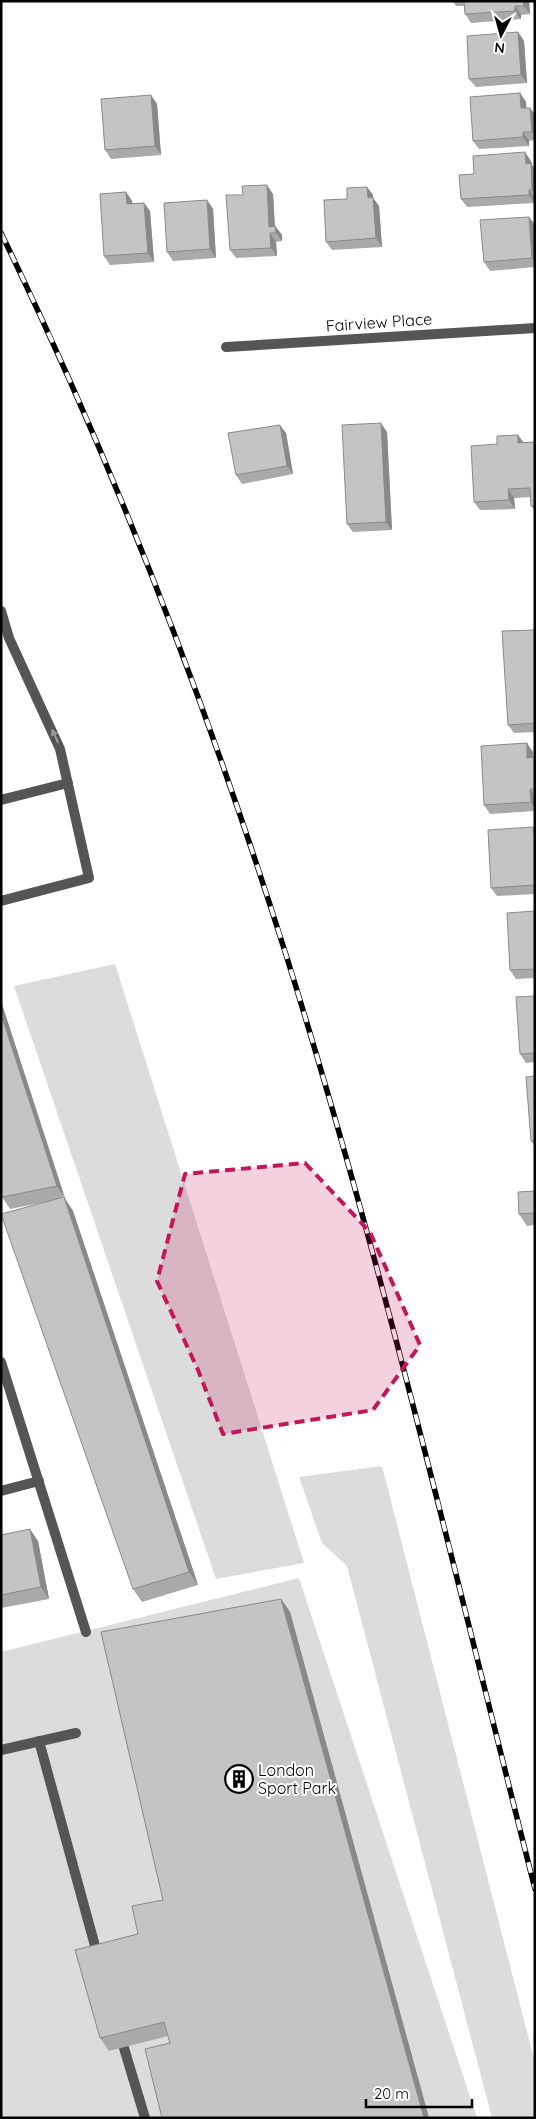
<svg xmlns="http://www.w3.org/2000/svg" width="536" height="2119" font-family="Quicksand,sans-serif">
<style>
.green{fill:#dcdcdc}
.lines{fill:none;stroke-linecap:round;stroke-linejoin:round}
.service{stroke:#555;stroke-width:10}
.minor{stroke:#555;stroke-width:10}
.rail-casing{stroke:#000;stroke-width:5.5}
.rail{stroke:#fff;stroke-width:4;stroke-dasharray:11;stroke-linecap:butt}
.wall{fill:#a9a9a9}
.shaded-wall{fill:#898989}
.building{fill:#c4c4c4;stroke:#898989}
.oneway{fill:#999}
.marked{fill:#c2185b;fill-opacity:0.2;stroke:#c2185b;stroke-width:4;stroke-dasharray:10 6;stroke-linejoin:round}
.labels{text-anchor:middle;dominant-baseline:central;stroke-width:4;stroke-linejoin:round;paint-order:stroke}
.street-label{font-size:16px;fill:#000;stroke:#fff}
.poi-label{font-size:16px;fill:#000;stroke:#fff;text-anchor:start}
</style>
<rect width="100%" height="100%" fill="#fff"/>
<g class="green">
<polygon points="115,964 304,1563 216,1579 14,986"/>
<polygon points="382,1466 535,2063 535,2118 492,2118 347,1566 322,1543 299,1477"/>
<polygon points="299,1578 477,2118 1,2118 1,1652"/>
</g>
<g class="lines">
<g class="service">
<polyline points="1,611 9,638 60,749 89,878 1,901"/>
<polyline points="1,800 68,783"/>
<polyline points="1,1362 86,1632"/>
<polyline points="1,1491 39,1481"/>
<polyline points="39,1741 98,1957"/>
<polyline points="124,2048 145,2118"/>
</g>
<g class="minor">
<polyline points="226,347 535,328"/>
<polyline points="1,1750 76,1733"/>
</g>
<defs>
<path id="rail" d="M1,233C115,467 209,710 287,958C383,1265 456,1578 535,1889"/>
</defs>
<use href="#rail" class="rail-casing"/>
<use href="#rail" class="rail"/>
</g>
<g class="wall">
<polygon points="453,1 529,1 530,14 521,15 521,19 471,23 465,14 464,6 456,6"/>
<polygon points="518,32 524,41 527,83 476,87 469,79"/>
<polygon points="520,93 526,102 526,108 535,114 535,140 529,141 529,146 479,149 473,141"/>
<polygon points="157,104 161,155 111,159 105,150"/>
<polygon points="531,161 532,165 535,169 535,203 467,207 461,199 474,174"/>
<polygon points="367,187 373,195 373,198 379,206 382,247 332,250 326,242 347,199"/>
<polygon points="126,192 132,201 133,204 144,203 150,211 154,262 110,265 104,256"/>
<polygon points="273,194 275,226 282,235 282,241 276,242 277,256 236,258 230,250 243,195"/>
<polygon points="207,200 213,209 216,258 173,261 167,252"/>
<polygon points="529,217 535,225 535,267 490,271 484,262"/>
<polygon points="387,432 392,530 353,532 347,524"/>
<polygon points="286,433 293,474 242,484 236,475"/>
<polygon points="535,442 535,511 531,506 531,497 514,498 515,509 480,510 474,502 497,444"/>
<polygon points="535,630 535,732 514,733 508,725"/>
<polygon points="533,752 533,757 535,757 535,811 490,814 484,805"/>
<polygon points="535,829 535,894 497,896 491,888"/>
<polygon points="535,911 535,978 516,979 510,970"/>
<polygon points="535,996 535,1062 526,1063 520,1054"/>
<polygon points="1,1001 64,1198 73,1211 198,1585 142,1602 133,1589 56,1200 10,1209 2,1197 1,1194"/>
<polygon points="535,1076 535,1146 531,1141"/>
<polygon points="535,1191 535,1225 527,1226 519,1214"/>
<polygon points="1,1535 38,1541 49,1599 1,1608"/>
<polygon points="281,1599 290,1612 429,2118 162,2118 170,2043 168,2036 109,2051 100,2038 138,1934 163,1900"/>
</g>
<g class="shaded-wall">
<polygon points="523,1 529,1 530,14 524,6"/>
<polygon points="515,6 521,15 521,19 515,11"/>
<polygon points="518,32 524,41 527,83 521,75"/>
<polygon points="520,93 526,102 527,117 521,108"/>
<polygon points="151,95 157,104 161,155 155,146"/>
<polygon points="530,108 535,114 535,135 532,132"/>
<polygon points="523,132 529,141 529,146 523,137"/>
<polygon points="525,152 531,161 532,165 535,169 535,193 532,190 526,164"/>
<polygon points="267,185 273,194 275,233 269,227"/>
<polygon points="367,187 373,195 373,198 379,206 382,247 376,238 368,198"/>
<polygon points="529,190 535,198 535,203 529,195"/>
<polygon points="126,192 132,201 133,213 127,204"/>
<polygon points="207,200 213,209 216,258 210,249"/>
<polygon points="144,203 150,211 154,262 148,253"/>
<polygon points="529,217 535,225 535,262 532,258"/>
<polygon points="275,226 282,235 282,241 276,233"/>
<polygon points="270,233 276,242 277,256 271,248"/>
<polygon points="381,423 387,432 392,530 386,522"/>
<polygon points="280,425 286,433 293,474 287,466"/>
<polygon points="518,435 524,443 518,443"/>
<polygon points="508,489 514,498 515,509 509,500"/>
<polygon points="527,743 533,752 533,766 527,758"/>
<polygon points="530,789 535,796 535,808 531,802"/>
<polygon points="1,1001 65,1198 57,1186 1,1014"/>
<polygon points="64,1197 73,1211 198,1585 189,1572"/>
<polygon points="30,1529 38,1541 49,1599 41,1587"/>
<polygon points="281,1599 290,1612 429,2118 424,2118"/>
</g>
<g class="building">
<polygon points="464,1 523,1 524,6 515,6 515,11 465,14"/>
<polygon points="518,32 521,75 469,79 467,36"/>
<polygon points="520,93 521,108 530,108 532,132 523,132 523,137 473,141 470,97"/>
<polygon points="151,95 155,146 105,150 101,99"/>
<polygon points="525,152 526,164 531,163 532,190 529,190 529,195 461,199 459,175 474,174 473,156"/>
<polygon points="267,185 269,227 275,226 276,233 270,233 271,248 230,250 226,195 243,195 242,186"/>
<polygon points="367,187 368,198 373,197 376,238 326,242 324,200 347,199 347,188"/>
<polygon points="126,192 127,204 144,203 148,253 104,256 100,194"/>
<polygon points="207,200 210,249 167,252 164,203"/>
<polygon points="529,217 532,258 484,262 480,220"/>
<polygon points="381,423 386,522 347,524 342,425"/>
<polygon points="280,425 287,466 236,475 228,433"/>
<polygon points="518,435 518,443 535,442 535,506 531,506 530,488 508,489 509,500 474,502 471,446 497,444 497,436"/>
<polygon points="535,630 535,723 508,725 502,631"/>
<polygon points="527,743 527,758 535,757 535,789 530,789 531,802 484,805 481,746"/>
<polygon points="533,827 535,841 535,885 491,888 488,830"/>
<polygon points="535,911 535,969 510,970 507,913"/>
<polygon points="535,996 535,1053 520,1054 516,997"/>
<polygon points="1,1014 57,1186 2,1197 1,1194"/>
<polygon points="535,1076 535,1141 531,1141 526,1077"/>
<polygon points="535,1191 535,1213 519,1214 518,1192"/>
<polygon points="64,1197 189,1572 133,1589 1,1214"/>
<polygon points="30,1529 41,1587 1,1595 1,1535"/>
<polygon points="281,1599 424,2118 162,2118 145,2049 170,2043 164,2022 100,2038 75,1950 138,1934 132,1906 163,1900 101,1632"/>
</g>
<defs><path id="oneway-solid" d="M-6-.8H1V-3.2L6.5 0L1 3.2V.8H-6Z" transform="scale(1.25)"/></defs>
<use class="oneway" href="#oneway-solid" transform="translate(55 736) rotate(-115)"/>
<path class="marked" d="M305,1163L370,1232L420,1345L373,1410L223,1434L198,1370L157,1281L185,1174Z"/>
<defs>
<symbol id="building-ring" viewBox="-11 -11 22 22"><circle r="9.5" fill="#fff" stroke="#000" stroke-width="1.5"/><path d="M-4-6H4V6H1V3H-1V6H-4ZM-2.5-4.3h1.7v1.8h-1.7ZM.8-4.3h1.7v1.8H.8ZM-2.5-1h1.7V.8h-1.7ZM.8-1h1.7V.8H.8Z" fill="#000"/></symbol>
</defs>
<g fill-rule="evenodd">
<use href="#building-ring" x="223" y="1763" width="32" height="32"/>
</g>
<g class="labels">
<g class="street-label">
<text transform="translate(379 322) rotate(-4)">Fairview Place</text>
</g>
<g class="poi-label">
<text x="258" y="1770">London<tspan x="258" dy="18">Sport Park</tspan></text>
</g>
</g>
<rect width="536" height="2119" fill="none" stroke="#000000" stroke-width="5"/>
<g transform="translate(501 35) rotate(186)" stroke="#ffffff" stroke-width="4" paint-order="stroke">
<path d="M0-4L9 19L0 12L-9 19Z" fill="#000000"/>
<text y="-8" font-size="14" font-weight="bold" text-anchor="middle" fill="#000000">N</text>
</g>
<path d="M366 2099v8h106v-8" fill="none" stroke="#000000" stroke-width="2.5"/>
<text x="374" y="2099" font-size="15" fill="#000000" stroke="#ffffff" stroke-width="4" paint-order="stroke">20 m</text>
</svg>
